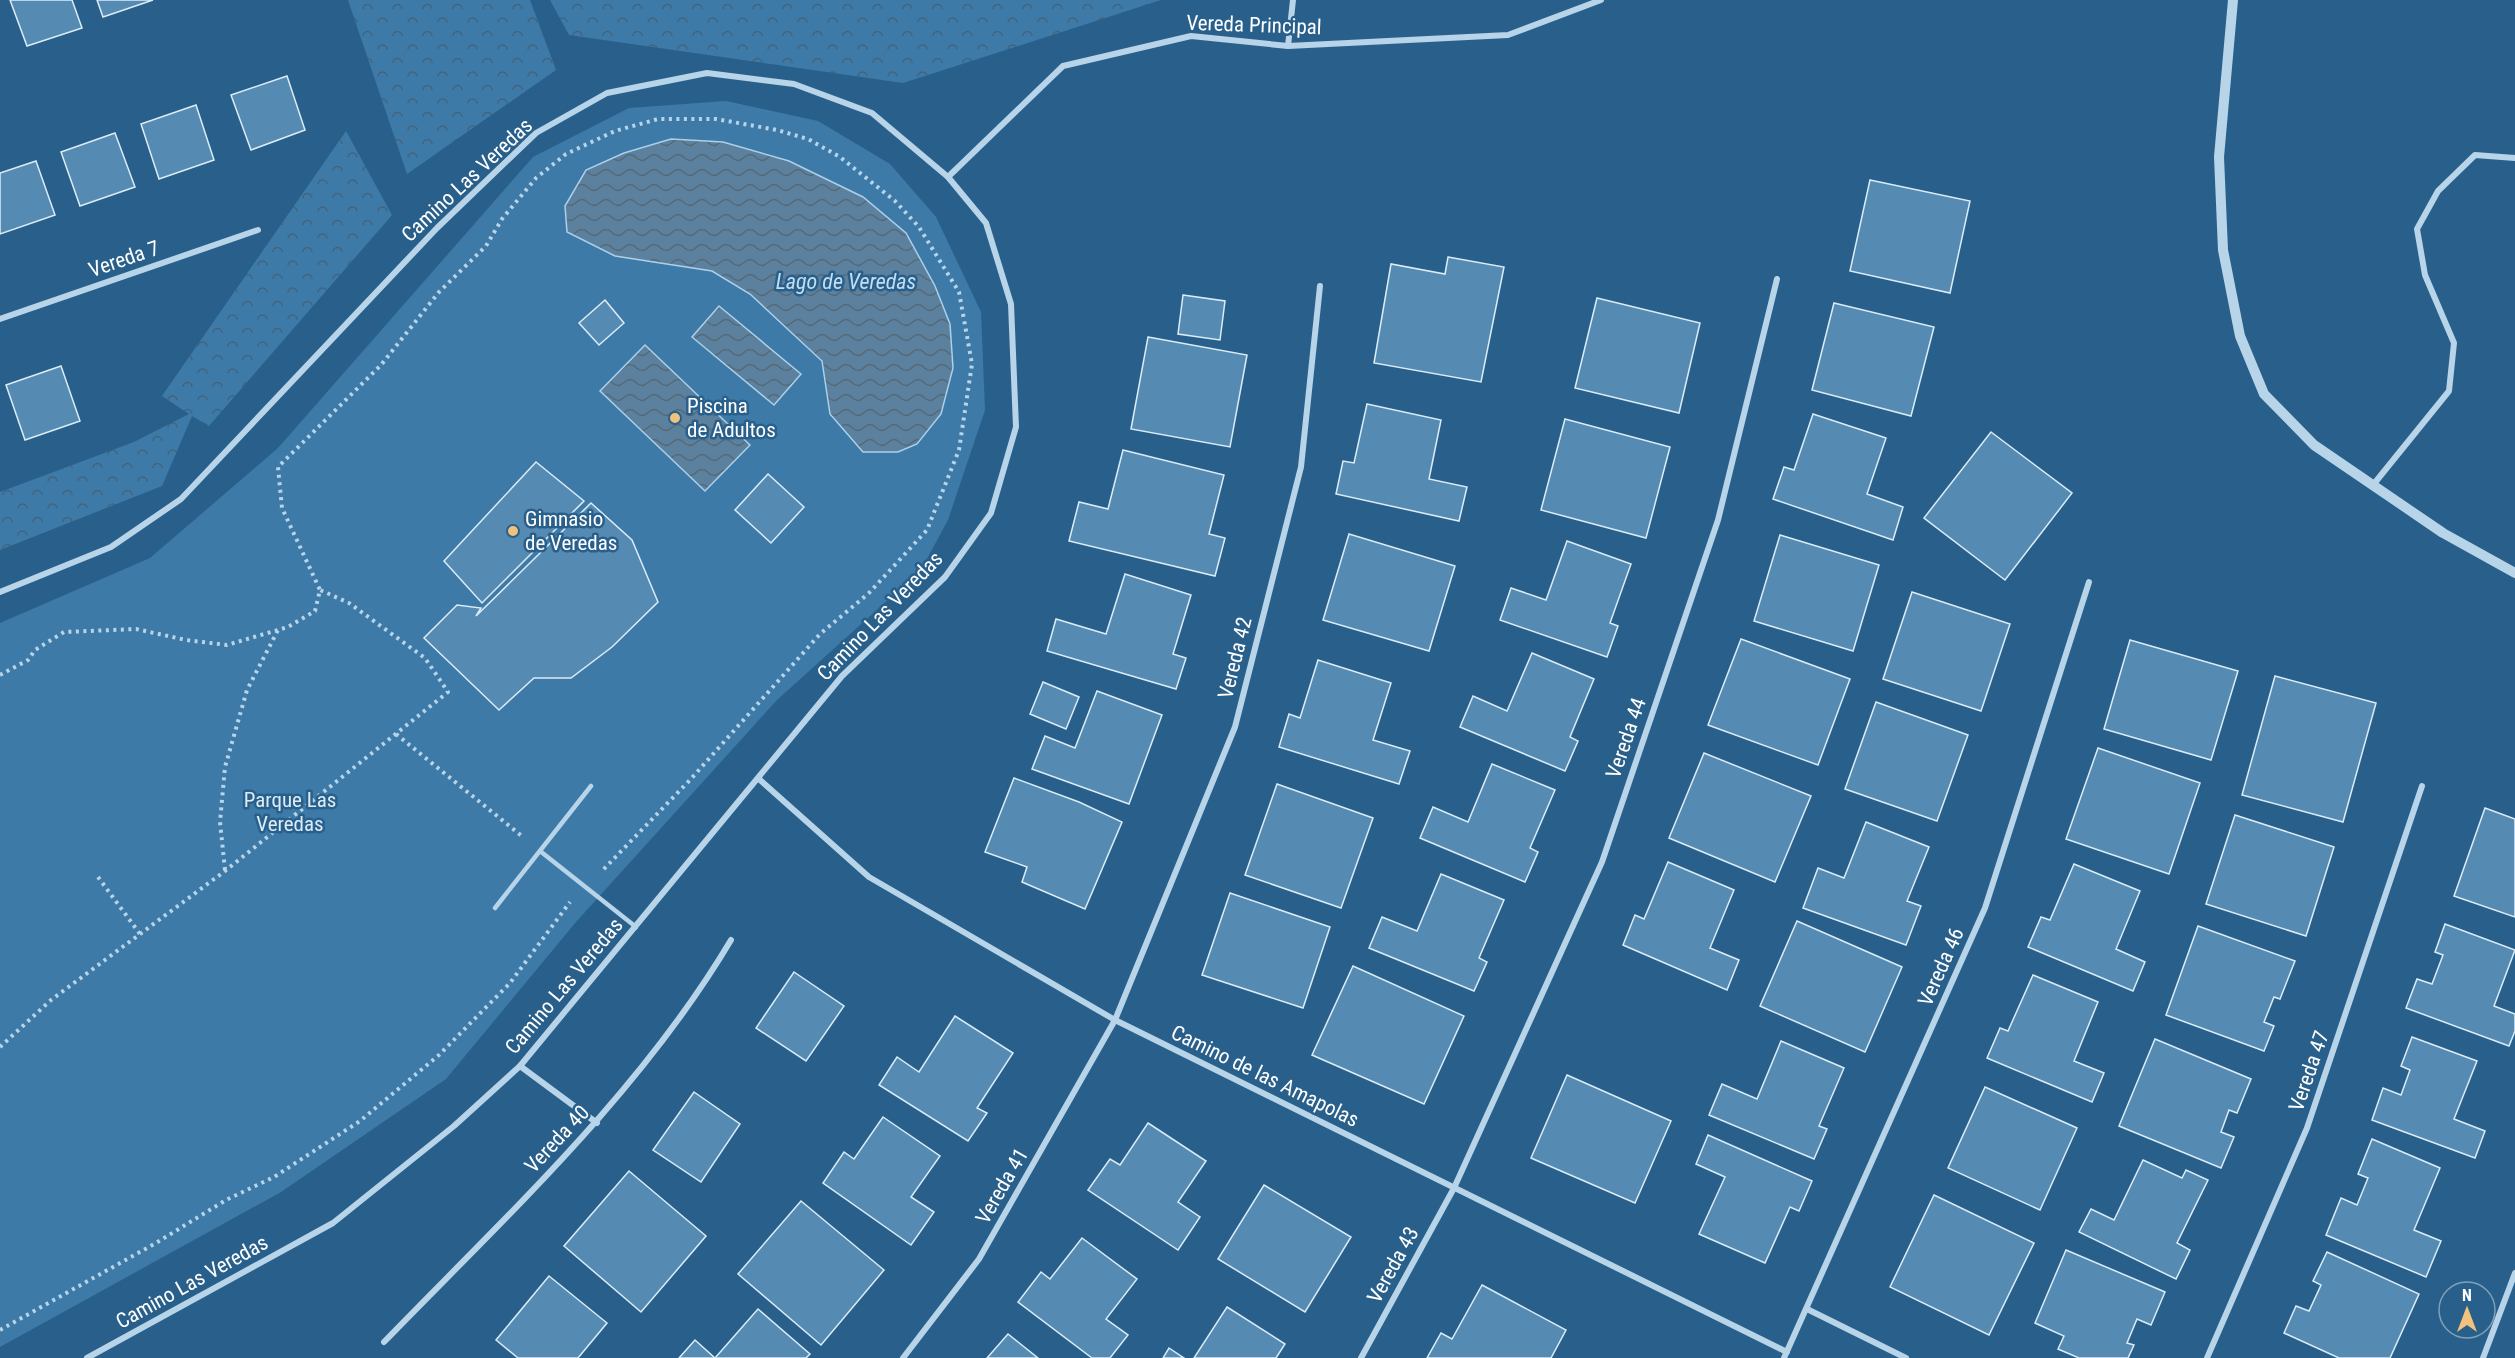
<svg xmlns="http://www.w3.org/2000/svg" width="2515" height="1358" font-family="'Roboto Condensed',sans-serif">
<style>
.green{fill:#3d7aa8}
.forest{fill:url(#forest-crowns)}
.water{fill:url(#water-waves);stroke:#acd0ea;stroke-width:1.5}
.building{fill:#558bb3;stroke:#dbecf7;stroke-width:1.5}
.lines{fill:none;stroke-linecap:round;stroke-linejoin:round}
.path{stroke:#b7d4e9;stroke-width:4;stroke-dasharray:3 4.5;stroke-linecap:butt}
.service{stroke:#b7d4e9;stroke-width:4.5}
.minor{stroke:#b7d4e9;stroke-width:6}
.tertiary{stroke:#b7d4e9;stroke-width:10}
.poi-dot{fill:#f1c27e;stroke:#29608b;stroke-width:2}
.labels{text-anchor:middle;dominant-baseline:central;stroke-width:5;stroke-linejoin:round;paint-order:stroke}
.street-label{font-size:21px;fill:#fff;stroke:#29608b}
.poi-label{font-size:21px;fill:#fff;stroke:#29608b;text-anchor:start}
.park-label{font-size:21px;fill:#dbecf7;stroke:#29608b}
.water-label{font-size:22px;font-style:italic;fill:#c3def1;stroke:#29608b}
</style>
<defs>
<pattern id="forest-crowns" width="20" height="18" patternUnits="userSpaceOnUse" patternTransform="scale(1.5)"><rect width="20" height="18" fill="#3d7aa8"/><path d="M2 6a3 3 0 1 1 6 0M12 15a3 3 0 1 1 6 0" fill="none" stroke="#44637a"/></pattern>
<pattern id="water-waves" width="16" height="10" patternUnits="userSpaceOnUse" patternTransform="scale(1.5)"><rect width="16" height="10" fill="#5c819e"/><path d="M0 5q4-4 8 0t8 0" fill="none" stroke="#556979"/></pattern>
</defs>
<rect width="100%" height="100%" fill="#29608b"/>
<polygon class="green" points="726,101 818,121 890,164 936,217 981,312 985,410 948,520 921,570 777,700 576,922 446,1079 281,1192 0,1347 0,623 150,558 278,448 533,157 629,108"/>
<g class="forest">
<polygon points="348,0 530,0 556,70 407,174"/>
<polygon points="550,0 1161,0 903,83 569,35"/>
<polygon points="346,131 392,215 209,426 192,416 162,486 0,550 0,492 134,442 189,414 162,396"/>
</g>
<g class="water">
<polygon points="671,139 723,142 789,161 863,197 906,233 935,286 950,324 953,368 941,414 917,444 898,452 863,452 830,414 822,361 750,294 712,271 615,256 567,232 565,206 586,170 624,153"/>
<polygon points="719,306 801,374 774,405 692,337"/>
<polygon points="645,345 750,445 705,491 600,391"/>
</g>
<g class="building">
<polygon points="10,0 72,0 82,28 27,46"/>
<polygon points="97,0 153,0 103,17"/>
<polygon points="287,76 305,130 251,150 231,95"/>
<polygon points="196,105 214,160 159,179 141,124"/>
<polygon points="115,133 135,187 80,206 61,152"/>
<polygon points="36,161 55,215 0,234 0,173"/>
<polygon points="1870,180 1970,201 1950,293 1850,271"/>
<polygon points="1448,257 1504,267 1481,382 1374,363 1391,264 1445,274"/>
<polygon points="1183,295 1225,301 1220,340 1178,334"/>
<polygon points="1597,298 1700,323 1679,413 1575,388"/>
<polygon points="605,300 624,323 599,345 579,323"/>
<polygon points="1834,303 1934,327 1911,416 1812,390"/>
<polygon points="1148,337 1247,355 1230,447 1131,429"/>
<polygon points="61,366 80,421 25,440 6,385"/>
<polygon points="1367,404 1441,420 1429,479 1467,487 1459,521 1336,494 1343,461 1354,463"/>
<polygon points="1813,414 1886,438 1867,494 1903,507 1893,540 1773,499 1784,467 1794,470"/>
<polygon points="1565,419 1670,447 1646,538 1541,510"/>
<polygon points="1991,432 2072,493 2005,580 1924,518"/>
<polygon points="1123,450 1224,475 1209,534 1225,538 1215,576 1069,541 1079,502 1108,509"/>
<polygon points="536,462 584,501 482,603 444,561"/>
<polygon points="768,474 804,507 771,543 735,510"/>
<polygon points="591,503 632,540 658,602 612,647 571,678 534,678 499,710 424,638 457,605 481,608 476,616"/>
<polygon points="1349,534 1455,566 1429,651 1323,620"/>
<polygon points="1780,535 1879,565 1853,651 1754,621"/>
<polygon points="1567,541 1631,564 1610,623 1618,626 1607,657 1500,620 1511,588 1546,600"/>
<polygon points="1125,574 1191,595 1173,654 1186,658 1176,689 1047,651 1056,619 1106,634"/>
<polygon points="1912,592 2010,624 1981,711 1883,679"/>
<polygon points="1741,639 1850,679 1818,765 1708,725"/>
<polygon points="2130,640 2238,671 2211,760 2104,729"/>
<polygon points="1532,653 1594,679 1570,737 1578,741 1565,771 1460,727 1473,696 1507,711"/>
<polygon points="1318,660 1391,683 1373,740 1410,751 1399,784 1279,747 1289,714 1300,718"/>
<polygon points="2275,676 2376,703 2343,822 2242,795"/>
<polygon points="1043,682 1079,697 1066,729 1030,714"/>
<polygon points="1097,691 1162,715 1129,804 1032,769 1045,736 1075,748"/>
<polygon points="1876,702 1968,735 1937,821 1845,789"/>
<polygon points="2098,748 2200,783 2169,874 2066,839"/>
<polygon points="1704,753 1811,796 1775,882 1669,838"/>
<polygon points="1492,764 1555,790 1530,848 1538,852 1525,882 1420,838 1433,807 1468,822"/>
<polygon points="1014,778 1079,802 1122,822 1085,909 1022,882 1027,867 985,852"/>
<polygon points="1277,784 1373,818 1341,908 1245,875"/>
<polygon points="2485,808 2515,819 2515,917 2454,896"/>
<polygon points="2235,815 2334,847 2306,936 2206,904"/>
<polygon points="1866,822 1929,847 1907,901 1921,906 1906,945 1803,908 1818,868 1844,878"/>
<polygon points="1668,862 1734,890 1710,948 1739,960 1727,990 1623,945 1635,915 1644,919"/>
<polygon points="2074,864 2140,891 2116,949 2145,962 2133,991 2028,947 2041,917 2050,920"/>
<polygon points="1441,874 1504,900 1479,958 1487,962 1474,991 1369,948 1382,917 1417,931"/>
<polygon points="1230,893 1330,927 1303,1008 1202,975"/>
<polygon points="1797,921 1902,967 1865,1052 1760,1006"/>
<polygon points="2445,924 2515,950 2494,1006 2515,1014 2515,1031 2509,1046 2406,1008 2417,979 2432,984 2443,955 2435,952"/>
<polygon points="2198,926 2295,961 2280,999 2274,997 2264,1022 2274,1026 2264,1051 2166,1015"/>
<polygon points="1353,966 1464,1016 1424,1104 1312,1055"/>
<polygon points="794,972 844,1006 806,1061 756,1028"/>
<polygon points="2033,975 2098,1002 2074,1061 2104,1073 2092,1102 1987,1058 2000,1028 2008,1031"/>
<polygon points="955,1016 1013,1053 977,1108 987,1113 968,1141 879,1085 897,1057 919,1072"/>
<polygon points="2412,1037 2477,1061 2454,1119 2485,1131 2475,1158 2372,1120 2383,1088 2401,1095 2410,1070 2401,1066"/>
<polygon points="2155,1039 2251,1079 2237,1113 2229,1110 2221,1132 2234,1137 2221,1168 2119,1126"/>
<polygon points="1781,1041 1844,1068 1819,1126 1827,1129 1814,1159 1709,1115 1722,1084 1757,1099"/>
<polygon points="1567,1075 1671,1121 1635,1203 1531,1158"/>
<polygon points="1985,1087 2077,1128 2040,1210 1948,1168"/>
<polygon points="694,1092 740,1124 701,1182 653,1150"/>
<polygon points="883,1117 940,1156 911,1197 934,1212 911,1245 823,1183 844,1152 854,1159"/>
<polygon points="1148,1123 1206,1161 1178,1202 1200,1217 1178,1250 1088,1190 1110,1159 1120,1165"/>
<polygon points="1708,1135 1812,1181 1799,1211 1790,1207 1765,1263 1699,1234 1725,1177 1696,1164"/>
<polygon points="2372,1139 2440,1168 2414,1230 2441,1241 2426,1277 2326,1235 2341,1198 2357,1205 2368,1178 2358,1174"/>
<polygon points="2143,1160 2182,1178 2186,1170 2208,1180 2177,1243 2190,1250 2176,1279 2079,1232 2091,1209 2114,1220"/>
<polygon points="629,1171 706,1236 641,1312 564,1246"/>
<polygon points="1264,1185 1351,1237 1305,1312 1218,1259"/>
<polygon points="1934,1195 2034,1243 1989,1335 1890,1287"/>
<polygon points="801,1201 884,1270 821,1345 738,1274"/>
<polygon points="1082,1238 1137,1279 1106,1319 1128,1335 1110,1358 1092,1358 1018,1302 1041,1272 1050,1279"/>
<polygon points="2066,1250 2165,1292 2151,1325 2137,1319 2127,1343 2134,1345 2128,1358 2079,1358 2058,1349 2064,1336 2035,1323"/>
<polygon points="2327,1252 2419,1294 2390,1358 2339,1358 2284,1333 2296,1306 2309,1311 2321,1285 2313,1281"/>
<polygon points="549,1276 607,1323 578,1358 518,1358 496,1340"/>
<polygon points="1482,1285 1566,1330 1551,1358 1427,1358 1441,1333 1452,1339"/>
<polygon points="1227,1307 1285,1344 1276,1358 1194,1358"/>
<polygon points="758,1309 810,1354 806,1358 679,1358 695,1340 715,1358"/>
<polygon points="1008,1334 1038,1358 987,1358"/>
<polygon points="1169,1348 1184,1358 1163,1358"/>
</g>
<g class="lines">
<g class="path">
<polyline points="0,675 28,660 35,650 64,632 136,629 186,640 227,645 288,627 315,611 320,590 282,508 278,467 381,365 439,292 486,246 502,219 536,178 566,154 615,131 658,119 716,119 777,130 808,139 840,157 895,201 919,227 959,292 972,364 959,450 927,530 869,593 820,634 690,780 601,872"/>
<polyline points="396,734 523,837"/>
<polyline points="225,870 220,822 225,767 247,690 278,630"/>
<polyline points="98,877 140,934"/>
<polyline points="0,1047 51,1000 225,871 448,692 425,658 349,603 320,590"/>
<polyline points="0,1330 156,1243 226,1200 274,1177 360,1121 439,1055 510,983 570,902"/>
</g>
<g class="service">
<polyline points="540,851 636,927"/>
<polyline points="495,908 591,786"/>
</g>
<g class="minor">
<polyline points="1288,46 1293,0"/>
<polyline points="948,177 1063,66 1191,36 1288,46 1508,35 1601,0"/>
<polyline points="0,319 258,230"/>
<polyline points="2373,485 2449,391 2454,343 2425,275 2417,229 2438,191 2475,155 2515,158"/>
<polyline points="0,592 111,547 181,499 437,228 536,133 607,93 707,73 794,84 872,113 948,177 986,223 1011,304 1016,427 991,513 945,577 842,676 520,1066 454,1126 333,1223 87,1358"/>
<polyline points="759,779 869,877 1115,1020 1787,1352"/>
<polyline points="520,1066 597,1123"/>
<polyline points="1807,1309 1906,1358"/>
<path d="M384,1342C506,1216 640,1093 731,940"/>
<polyline points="903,1358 979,1259 1115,1020 1235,727 1301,467 1320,286"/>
<polyline points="1361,1358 1454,1188 1602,862 1718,520 1777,279"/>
<polyline points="1784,1358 1985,908 2089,582"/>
<polyline points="2207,1358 2307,1128 2422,786"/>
<polyline points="2483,1358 2515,1273"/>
</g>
<polyline class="tertiary" points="2233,0 2219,157 2223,250 2240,336 2264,394 2314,445 2443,533 2515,573"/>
</g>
<g class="poi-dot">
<circle cx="675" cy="418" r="6"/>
<circle cx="513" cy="531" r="6"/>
</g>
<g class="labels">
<g class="street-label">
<text transform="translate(1254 25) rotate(2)">Vereda Principal</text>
<text transform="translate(467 180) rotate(-43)">Camino Las Veredas</text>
<text transform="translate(124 259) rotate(-19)">Vereda 7</text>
<text transform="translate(880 616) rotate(-46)">Camino Las Veredas</text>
<text transform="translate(1235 658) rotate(-76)">Vereda 42</text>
<text transform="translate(1626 738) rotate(-71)">Vereda 44</text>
<text transform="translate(1941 967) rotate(-66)">Vereda 46</text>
<text transform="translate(564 986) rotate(-50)">Camino Las Veredas</text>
<text transform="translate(2309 1071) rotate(-71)">Vereda 47</text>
<text transform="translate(1265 1076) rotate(26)">Camino de las Amapolas</text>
<text transform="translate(557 1139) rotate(-47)">Vereda 40</text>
<text transform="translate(1002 1186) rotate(-60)">Vereda 41</text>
<text transform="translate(1393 1265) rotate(-61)">Vereda 43</text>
<text transform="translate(192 1282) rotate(-29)">Camino Las Veredas</text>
</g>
<g class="poi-label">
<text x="687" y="406">Piscina<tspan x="687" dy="24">de Adultos</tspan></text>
<text x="525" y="519">Gimnasio<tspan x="525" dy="24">de Veredas</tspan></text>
</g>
<g class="park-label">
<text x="290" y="800">Parque Las<tspan x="290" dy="24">Veredas</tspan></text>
</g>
<g class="water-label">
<text x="846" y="281">Lago de Veredas</text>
</g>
</g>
<g transform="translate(2467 1310)"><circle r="28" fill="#29608b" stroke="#7fa0b9" stroke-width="1.5"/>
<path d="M0-4.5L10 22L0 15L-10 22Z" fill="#f1c27e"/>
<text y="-9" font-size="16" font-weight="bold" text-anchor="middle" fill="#ffffff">N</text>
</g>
</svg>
